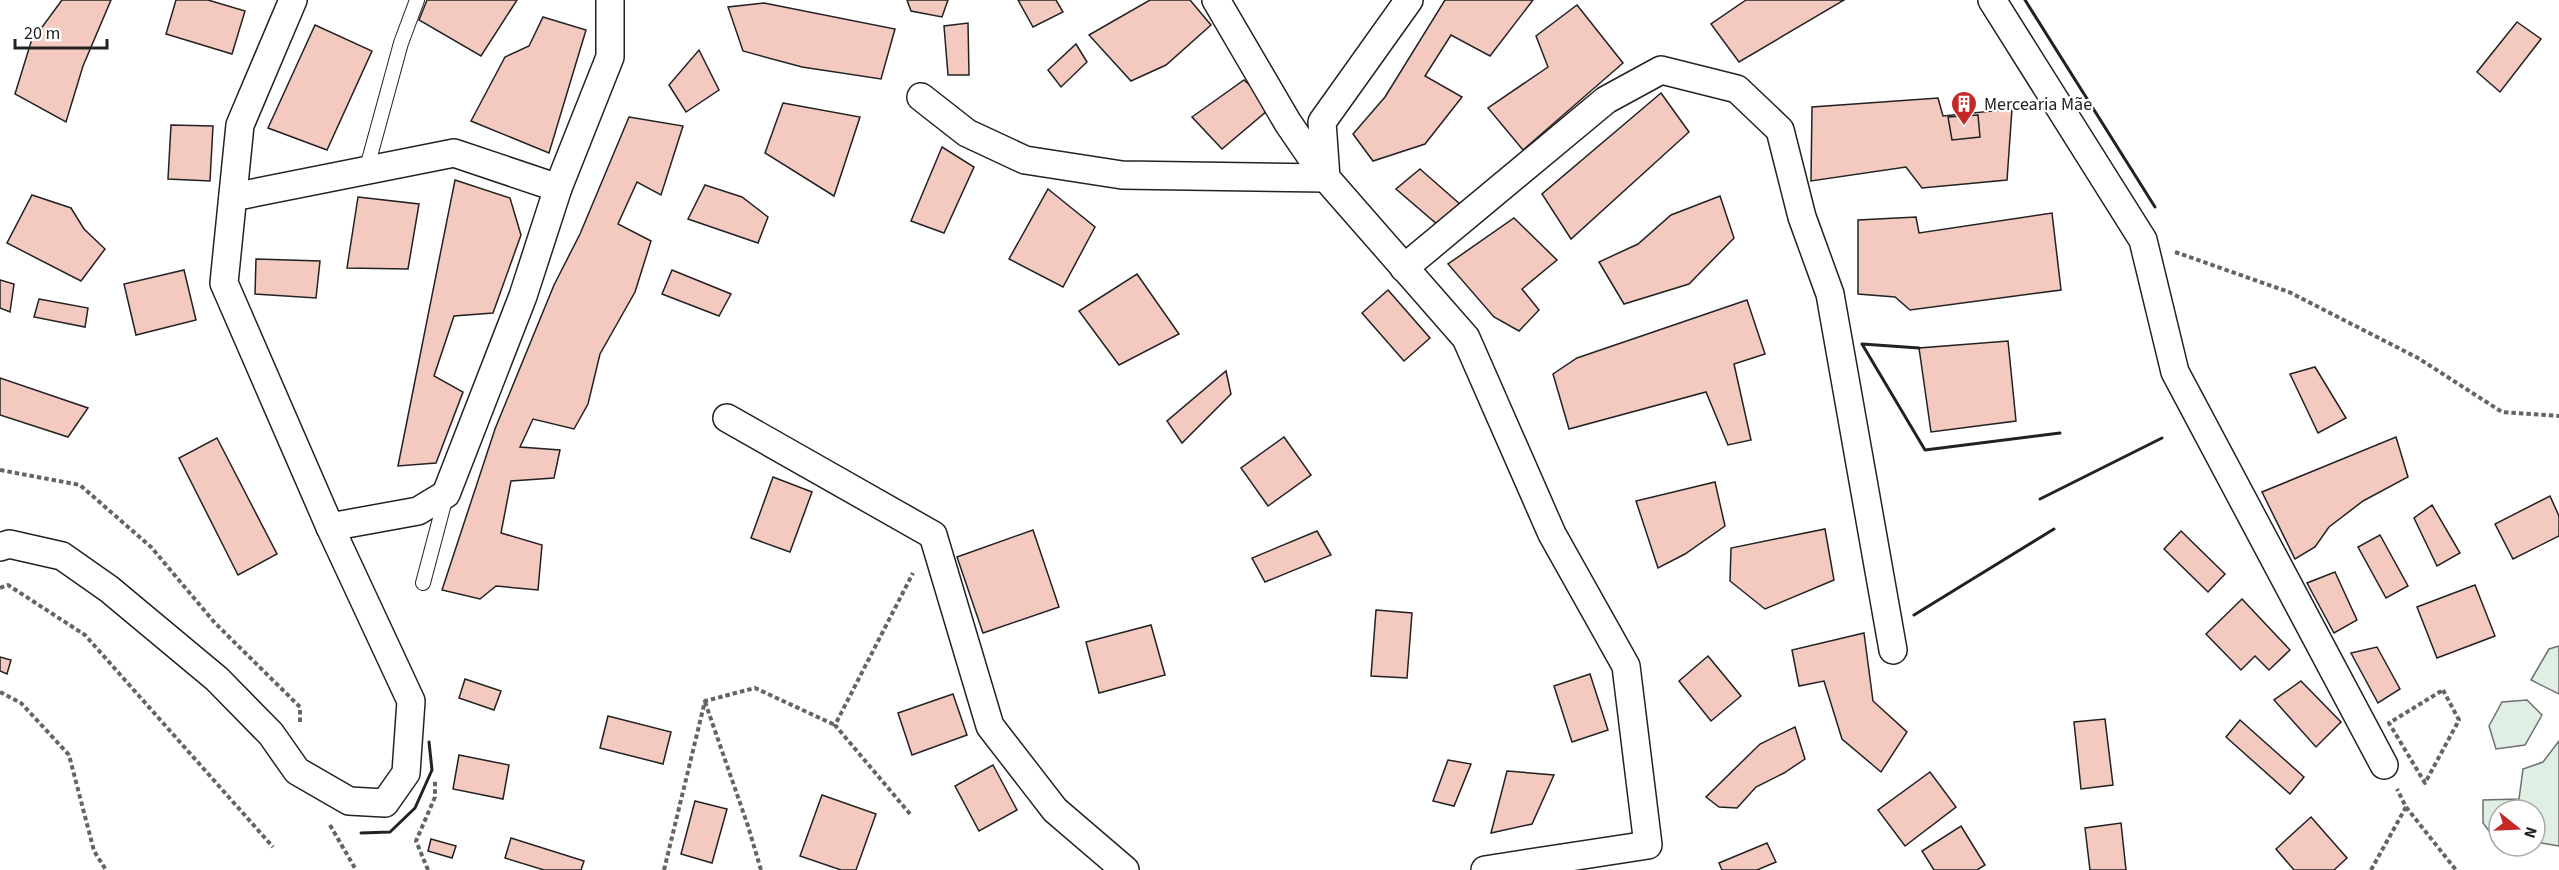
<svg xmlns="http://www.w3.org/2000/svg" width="2559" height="870" font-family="'Source Sans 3',sans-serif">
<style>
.green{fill:#e0efe3;stroke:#6f6f6f;stroke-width:1.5}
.building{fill:#f3c9c0;stroke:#222;stroke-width:1.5}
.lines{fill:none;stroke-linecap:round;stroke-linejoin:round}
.service-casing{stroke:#222;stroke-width:16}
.minor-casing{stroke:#222;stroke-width:30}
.path{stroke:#646464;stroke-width:4;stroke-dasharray:4.5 3;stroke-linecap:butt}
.service{stroke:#fff;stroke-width:14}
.minor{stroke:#fff;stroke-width:27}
.wall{stroke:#222;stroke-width:3}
.labels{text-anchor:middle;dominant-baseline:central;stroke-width:4.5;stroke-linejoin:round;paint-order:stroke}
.poi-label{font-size:18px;fill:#222;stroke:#fff;text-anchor:start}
</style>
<rect width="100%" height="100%" fill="#fff"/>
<g class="green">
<polygon points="2559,646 2559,694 2531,680 2549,649"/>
<polygon points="2527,700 2542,715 2525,745 2496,749 2489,726 2502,702"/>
<polygon points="2559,741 2559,846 2535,842 2535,810 2499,810 2499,844 2483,823 2483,800 2519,799 2523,769 2543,762"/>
</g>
<g class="building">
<polygon points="62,0 111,0 83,66 66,122 15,94 31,42"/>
<polygon points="176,0 208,0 245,11 232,54 166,34"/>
<polygon points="427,0 517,0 481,56 419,20"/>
<polygon points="907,0 948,0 942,17 911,11"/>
<polygon points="1018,0 1056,0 1063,12 1033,27"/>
<polygon points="1150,0 1190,0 1211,25 1166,65 1131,81 1089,35"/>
<polygon points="1445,0 1533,0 1490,56 1451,35 1425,76 1462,97 1425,144 1373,161 1353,134 1385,97"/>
<polygon points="1746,0 1844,0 1739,62 1711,24"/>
<polygon points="764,3 895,29 881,79 802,67 743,51 728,7"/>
<polygon points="1577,5 1623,63 1523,150 1488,108 1548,67 1536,36"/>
<polygon points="543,17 586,30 549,153 471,121 505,57 529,46"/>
<polygon points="2517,22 2541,39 2500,92 2477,72"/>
<polygon points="968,23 969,75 948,75 944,26"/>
<polygon points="315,25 372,51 327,150 268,128"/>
<polygon points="1076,44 1087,62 1061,87 1048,70"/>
<polygon points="699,50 719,90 686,112 669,85"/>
<polygon points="1244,80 1273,106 1222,149 1192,117"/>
<polygon points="1661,93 1689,132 1571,239 1542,194"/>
<polygon points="1938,98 1943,116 2012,109 2007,180 1922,188 1906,167 1811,181 1812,107"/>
<polygon points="783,103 860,117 834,196 765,153"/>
<polygon points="1978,115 1980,137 1952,140 1948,117"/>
<polygon points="629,117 683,126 661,195 637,182 618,224 651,241 635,292 600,354 588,404 574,429 533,419 520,447 560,450 554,478 511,481 501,533 542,545 538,590 496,586 480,599 442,590 495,429 554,285 580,234"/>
<polygon points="171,125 213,126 210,181 168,179"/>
<polygon points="942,147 974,167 944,233 911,221"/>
<polygon points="1420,169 1461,205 1438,225 1396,189"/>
<polygon points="455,180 510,198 521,235 493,313 454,316 434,376 463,392 436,463 398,466"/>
<polygon points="705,185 742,197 768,217 758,243 688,219"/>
<polygon points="1048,189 1095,227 1063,287 1009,259"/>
<polygon points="32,195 71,208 84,229 105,249 81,281 7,243"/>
<polygon points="1720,196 1734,238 1689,284 1624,304 1599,262 1638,244 1671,215"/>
<polygon points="358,197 419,204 408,269 347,268"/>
<polygon points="2052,213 2061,290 1910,310 1895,297 1858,294 1858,220 1916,217 1919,233"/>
<polygon points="1514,218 1557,260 1522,289 1539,310 1519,331 1494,317 1448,264"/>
<polygon points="256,259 320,261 316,298 255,294"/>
<polygon points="184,270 196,320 136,335 124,284"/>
<polygon points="672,270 731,294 719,316 662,294"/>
<polygon points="1137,274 1179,334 1119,365 1079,311"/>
<polygon points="0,280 14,284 10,312 0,308"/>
<polygon points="1388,290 1430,338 1404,361 1362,313"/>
<polygon points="39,299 88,308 85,327 34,317"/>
<polygon points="1747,300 1765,354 1734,364 1751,440 1728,445 1706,392 1569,429 1553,374 1577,358"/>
<polygon points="2008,341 2016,421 1931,432 1919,348"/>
<polygon points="2315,367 2346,418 2318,433 2290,374"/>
<polygon points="1226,371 1231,394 1182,443 1167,421"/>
<polygon points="0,378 88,408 68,437 0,415"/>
<polygon points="1284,437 1311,475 1268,506 1241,468"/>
<polygon points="2396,437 2408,477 2363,501 2329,527 2315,547 2295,559 2262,492"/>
<polygon points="217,438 277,554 238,575 179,458"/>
<polygon points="773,477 812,492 790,552 751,538"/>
<polygon points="1715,482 1725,526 1685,554 1658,568 1636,501"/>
<polygon points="2550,496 2559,516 2559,536 2513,559 2495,524"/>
<polygon points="2432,505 2460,553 2437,566 2414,518"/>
<polygon points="1825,529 1834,580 1765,609 1730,581 1731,548"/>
<polygon points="1033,530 1059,607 983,633 957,557"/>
<polygon points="1317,531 1331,555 1265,582 1252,558"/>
<polygon points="2181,531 2225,574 2208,592 2164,549"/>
<polygon points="2380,535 2408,586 2386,598 2358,547"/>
<polygon points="2335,572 2357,620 2334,633 2307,583"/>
<polygon points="2475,585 2495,636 2437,658 2417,607"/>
<polygon points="2242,599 2290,650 2269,670 2255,656 2241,670 2206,634"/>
<polygon points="1376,610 1412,613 1407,678 1371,676"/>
<polygon points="1151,625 1165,675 1099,693 1086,642"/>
<polygon points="1864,633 1873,701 1907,732 1881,772 1842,739 1824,681 1799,686 1792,650"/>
<polygon points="2377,647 2400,689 2378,703 2351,653"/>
<polygon points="1708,656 1741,696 1711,721 1679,681"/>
<polygon points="0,657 11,660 7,674 0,671"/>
<polygon points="1590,674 1608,730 1572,742 1554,686"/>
<polygon points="465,679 501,691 494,710 459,698"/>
<polygon points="2301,681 2341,722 2316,747 2274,700"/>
<polygon points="953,694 967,735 912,755 898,713"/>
<polygon points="608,716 671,732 663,764 600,748"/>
<polygon points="2105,719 2113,785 2081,789 2074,722"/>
<polygon points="2240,720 2304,777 2290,794 2226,737"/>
<polygon points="1795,727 1805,759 1784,773 1756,787 1737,808 1719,807 1706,797 1760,744"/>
<polygon points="459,755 509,765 503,799 453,789"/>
<polygon points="1448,760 1471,764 1454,806 1433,801"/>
<polygon points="993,765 1017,810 979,831 955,786"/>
<polygon points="1507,771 1554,775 1532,824 1491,833"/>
<polygon points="1930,772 1956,807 1905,846 1878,810"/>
<polygon points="822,795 876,814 856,870 841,870 800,856"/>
<polygon points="695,801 727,809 712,863 681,854"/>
<polygon points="2311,817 2347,858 2334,870 2294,870 2276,849"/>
<polygon points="2121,823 2126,870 2090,870 2085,828"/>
<polygon points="1961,826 1985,865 1977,870 1934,870 1922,851"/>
<polygon points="511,838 584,861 581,870 544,870 505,858"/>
<polygon points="431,839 456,846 452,858 428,851"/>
<polygon points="1767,843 1776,862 1757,870 1722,870 1719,863"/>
</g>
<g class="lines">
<defs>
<g id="service">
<polyline points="366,171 401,43 417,0"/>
<polyline points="423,583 446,496"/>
</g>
<g id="minor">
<polyline points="1216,0 1288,123 1325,177"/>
<polyline points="1409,0 1322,122 1326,178 1466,338 1552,534 1626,666 1648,845 1485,870"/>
<polyline points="1992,0 2143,240 2175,372 2384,765"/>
<polyline points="921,97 967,133 1025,160 1122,175 1326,178"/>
<polyline points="233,197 454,153 558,188 610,57 610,0"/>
<polyline points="1404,268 1606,100 1661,70 1737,89 1780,130 1802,217 1830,294 1893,650"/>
<polyline points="727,418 933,535 990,726 1055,810 1125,870"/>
<polyline points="330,527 418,511 446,494 523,296 558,188"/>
<polyline points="0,547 9,544 62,556 109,589 217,679 271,734 297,771 349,801 385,803 406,773 411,701 330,527 224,283 240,125 293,0"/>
</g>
</defs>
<use href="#service" class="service-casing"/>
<use href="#minor" class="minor-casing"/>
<g class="path">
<polyline points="2175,252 2289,292 2418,358 2502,412 2559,416"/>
<polyline points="0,470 80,485 151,547 215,623 300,707 300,722"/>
<polyline points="0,588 8,585 85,635 273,847"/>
<polygon points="2443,690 2459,720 2425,783 2389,723"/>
<polyline points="0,692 21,703 69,755 94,851 106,870"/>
<polyline points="705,702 748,826 761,870"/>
<polyline points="2406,807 2456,870"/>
<polyline points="910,814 835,725 913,573"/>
<polyline points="330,825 356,870"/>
<polyline points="428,870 416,841 435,797 435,780"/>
<polyline points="664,870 705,701 755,688 835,725"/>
<polyline points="2371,870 2406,807 2397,789"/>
</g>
<use href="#service" class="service"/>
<use href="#minor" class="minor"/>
<g class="wall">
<polyline points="2025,0 2155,207"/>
<polyline points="1919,348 1862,344 1925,450 2060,433"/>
<polyline points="2040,499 2162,438"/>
<polyline points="1914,615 2054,529"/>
<polyline points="361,833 390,832 415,808 432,770 429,742"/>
</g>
</g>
<defs>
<symbol id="building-pin" viewBox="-11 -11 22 30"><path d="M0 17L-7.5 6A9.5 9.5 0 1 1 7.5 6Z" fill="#c62828" stroke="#fff"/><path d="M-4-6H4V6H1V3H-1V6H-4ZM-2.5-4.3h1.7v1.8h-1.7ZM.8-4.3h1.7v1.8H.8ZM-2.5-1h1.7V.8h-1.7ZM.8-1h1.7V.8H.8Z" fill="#fff"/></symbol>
</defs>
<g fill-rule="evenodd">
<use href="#building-pin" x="1949" y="89" width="30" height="40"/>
</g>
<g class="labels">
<g class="poi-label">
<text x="1984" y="104">Mercearia Mãe</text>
</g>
</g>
<g transform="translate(2517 828) rotate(108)"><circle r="28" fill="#ffffff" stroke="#a7a7a7" stroke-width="1.5"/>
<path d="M0-4.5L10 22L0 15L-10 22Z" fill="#c62828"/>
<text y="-9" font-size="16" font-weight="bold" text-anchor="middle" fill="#222222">N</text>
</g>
<path d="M15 39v9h92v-9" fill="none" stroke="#222222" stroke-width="3"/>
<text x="24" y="39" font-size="18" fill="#222222" stroke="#ffffff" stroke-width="4.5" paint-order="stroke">20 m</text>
</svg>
